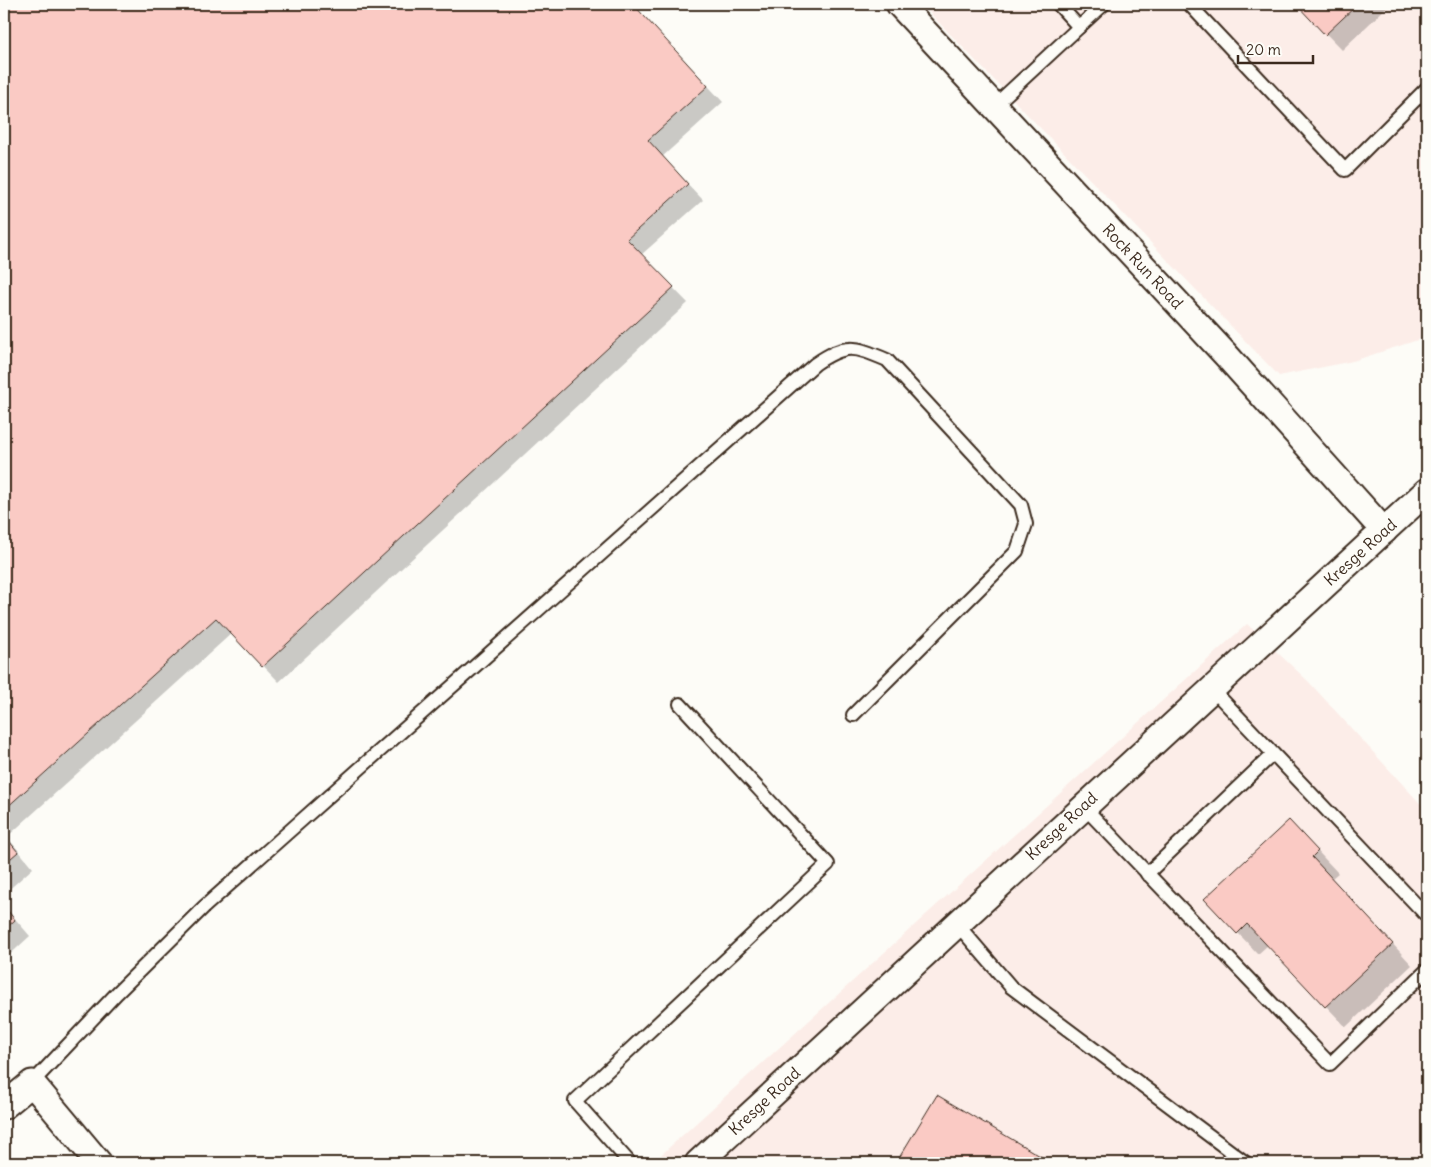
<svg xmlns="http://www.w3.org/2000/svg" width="1431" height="1167" font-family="Delius,sans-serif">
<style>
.built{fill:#fcede8}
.shadow{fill:#0003}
.building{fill:#facac4;stroke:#3b2a1e}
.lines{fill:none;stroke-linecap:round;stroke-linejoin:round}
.lane-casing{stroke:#3b2a1e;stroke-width:16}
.street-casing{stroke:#3b2a1e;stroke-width:29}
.lane{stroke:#fdfcf7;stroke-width:12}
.street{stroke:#fdfcf7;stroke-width:25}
.labels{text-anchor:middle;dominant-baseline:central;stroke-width:4;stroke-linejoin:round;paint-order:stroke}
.street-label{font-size:16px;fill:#3b2a1e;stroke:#fdfcf7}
</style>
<rect width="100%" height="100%" fill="#fdfcf7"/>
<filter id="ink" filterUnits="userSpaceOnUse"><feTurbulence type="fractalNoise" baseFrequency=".02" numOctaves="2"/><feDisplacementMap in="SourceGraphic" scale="10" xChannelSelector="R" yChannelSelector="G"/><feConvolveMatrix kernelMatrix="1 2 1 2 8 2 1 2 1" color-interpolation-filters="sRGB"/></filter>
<g filter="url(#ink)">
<g class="built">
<polygon points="921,4 1427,4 1427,337 1353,361 1279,376"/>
<polygon points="1247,624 1308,681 1427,811 1427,1163 652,1163"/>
</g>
<g class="shadow">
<polygon points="4,4 632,4 723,102 662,157 703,200 641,255 688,303 279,682 232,633 7,837 33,868 4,894"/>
<polygon points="1297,4 1390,4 1342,50"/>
<polygon points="1309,842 1338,873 1332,878 1412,965 1346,1027 1268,945 1258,954 1238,933"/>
<polygon points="4,906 30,936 4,960"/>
<polygon points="937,1096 1050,1163 898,1163"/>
</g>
<g class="building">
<polygon points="4,4 633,4 708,86 648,140 688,184 627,239 674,287 262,667 216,618 4,810"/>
<polygon points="1296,4 1358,4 1325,35"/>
<polygon points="1289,820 1318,851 1312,857 1393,944 1325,1007 1247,924 1237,934 1204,899"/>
<polygon points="4,835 18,852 4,864"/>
<polygon points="4,906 15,920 4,930"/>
<polygon points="937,1095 1052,1163 896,1163"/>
</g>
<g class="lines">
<defs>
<g id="lane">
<polyline points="1058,4 1079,27"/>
<polyline points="1189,4 1345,170 1427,88"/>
<polyline points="994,106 1104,4"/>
<polyline points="1212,689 1427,916"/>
<polyline points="1083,806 1330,1064 1427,970"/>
<polyline points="1147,874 1273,754"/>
<polyline points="957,924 1011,987 1246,1163"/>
<path d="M32,1083L117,993L204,907L815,364C846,343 854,346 887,360L1021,505L1026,524L1017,551L853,715"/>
<polyline points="630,1163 575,1101 828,864 680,704"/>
</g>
<g id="street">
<polyline points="899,4 1226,355 1384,531"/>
<polyline points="4,1106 32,1083 99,1163"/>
<polyline points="698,1163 1427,491"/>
</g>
</defs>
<use href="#lane" class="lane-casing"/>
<use href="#street" class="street-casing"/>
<use href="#lane" class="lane"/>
<use href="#street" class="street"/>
</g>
</g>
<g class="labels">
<g class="street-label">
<text transform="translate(1143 266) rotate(47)">Rock Run Road</text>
<text transform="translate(1360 552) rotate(-42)">Kresge Road</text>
<text transform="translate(1061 826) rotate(-43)">Kresge Road</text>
<text transform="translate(764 1101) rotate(-43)">Kresge Road</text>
</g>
</g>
<rect width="1431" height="1167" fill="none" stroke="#fdfcf7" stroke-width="20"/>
<rect x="10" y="10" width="1411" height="1147" fill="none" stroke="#3b2a1e" stroke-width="2" filter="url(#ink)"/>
<path d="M1238 55v8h75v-8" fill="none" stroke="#3b2a1e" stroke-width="2.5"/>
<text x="1246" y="55" font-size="15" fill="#3b2a1e" stroke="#fdfcf7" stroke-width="4" paint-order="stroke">20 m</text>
</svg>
